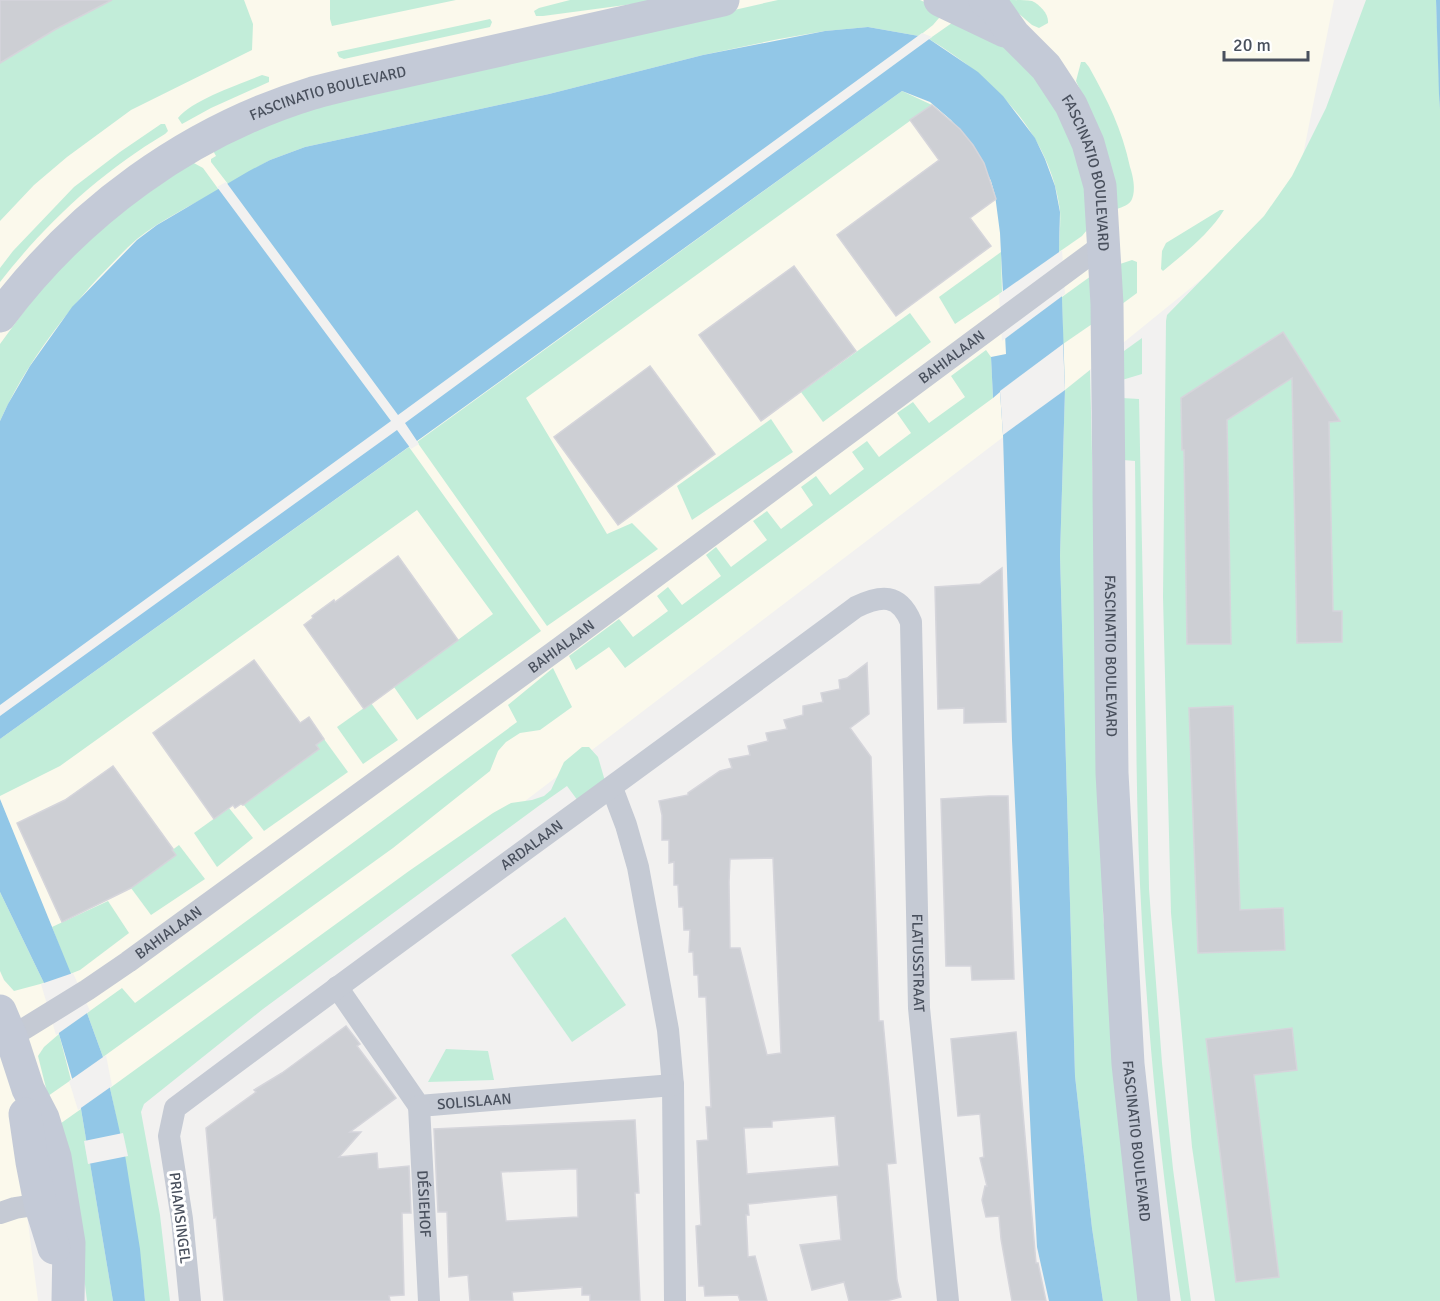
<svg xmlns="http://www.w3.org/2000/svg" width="1440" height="1301" font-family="Signika,sans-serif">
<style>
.commercial{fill:#fbf9ec}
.green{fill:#c2edd9}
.water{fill:#92c7e7}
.pier{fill:#f2f1f0}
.building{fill:#cdcfd4;stroke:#d5d5db;stroke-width:1.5;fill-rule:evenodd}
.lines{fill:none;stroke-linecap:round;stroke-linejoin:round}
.street{stroke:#c5cad4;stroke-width:22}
.secondary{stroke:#c4cad7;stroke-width:33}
.labels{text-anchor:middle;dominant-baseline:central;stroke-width:6;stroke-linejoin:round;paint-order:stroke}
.street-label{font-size:15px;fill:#49505d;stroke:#fff}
</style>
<rect width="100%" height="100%" fill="#f2f1f0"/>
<polygon class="commercial" points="0,0 1334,0 1293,205 1065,390 23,1183 38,1301 0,1301"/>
<g class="green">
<polygon points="0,0 244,0 253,24 252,50 131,110 67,157 34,185 0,221"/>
<polygon points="330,0 456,0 332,26 330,19"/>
<polygon points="570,0 663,0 543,16 536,16 534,11 539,8"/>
<polygon points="778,0 920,0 945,11 933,25 919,36 868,27 825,31 779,39 703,55 549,94 305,147 270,160 228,184 211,162 211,159 216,156 211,147 238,134 354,96"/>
<path d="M1003,0C1011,0 1024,0 1032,1C1040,5 1049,14 1048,23L1039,28L1032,25Z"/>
<polygon points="1366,0 1436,0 1440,109 1440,1301 1215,1301 1192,1147 1171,913 1163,597 1166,321 1167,315 1264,216 1292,176 1326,108"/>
<path d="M959,18L993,37L1033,74L1071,134L1085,187L1087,230L1082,236L1059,252C1059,239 1061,224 1060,210C1050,134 993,77 929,39Z"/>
<polygon points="490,19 492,22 490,27 344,59 339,57 337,52"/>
<path d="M1081,62H1085L1089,67C1108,101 1122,129 1130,167C1133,176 1136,190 1132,199C1130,205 1122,207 1117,209L1103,139L1076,81Z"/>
<path d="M262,75L269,77V82L211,108L182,124L178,118C192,100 240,84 262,75Z"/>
<polygon points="902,91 932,105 526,398 607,534 632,523 658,549 547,626 417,442"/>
<path d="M161,124H165L168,131L165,134C101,172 46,223 0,282V268L13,251L74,187L120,152Z"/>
<path d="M192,162L203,168L219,190C192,205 162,219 137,239C123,251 111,265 98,278C59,321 24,368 0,421V344L22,314L48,280L114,217Z"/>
<path d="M1220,210H1224C1209,234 1185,253 1163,271L1161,269L1162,251L1166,243Z"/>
<polygon points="1001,252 1002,292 955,324 939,297"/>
<polygon points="1132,260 1137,262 1137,293 1118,307 1120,264"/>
<polygon points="1091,276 1095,322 1063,344 1062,297"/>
<polygon points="910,313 931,342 823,422 801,392"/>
<polygon points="1142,338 1142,374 1122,380 1124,351"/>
<polygon points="986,350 991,357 993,398 625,668 609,647 576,670 569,656 619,619 633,637 668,611 657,596 668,587 682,605 721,576 706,555 716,547 731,567 767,540 753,521 767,511 781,529 813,505 801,487 816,476 830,495 864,469 852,452 867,441 879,457 911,433 897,413 913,402 929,423 965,397 951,376"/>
<polygon points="1090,370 1103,914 1126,1168 1141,1301 1103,1301 1092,1228 1075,1076 1060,556 1065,390"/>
<path d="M1122,398L1139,399L1149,889L1162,1063L1173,1169L1191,1301H1181C1162,1177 1149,1048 1142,923C1133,769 1137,615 1135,461L1123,460Z"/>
<polygon points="771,419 793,452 692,520 677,486"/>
<polygon points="409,447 541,631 417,720 394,687 493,614 417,510 60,766 0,796 0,739"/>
<polygon points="553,668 572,707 540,730 520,733 506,742 498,751 490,771 393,848 103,1057 87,1013 122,988 135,1003 517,722 508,705"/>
<polygon points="371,703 398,740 363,764 337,727"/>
<polygon points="324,739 348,772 264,831 240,800"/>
<path d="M582,747H589L598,757L605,781L578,801L567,786L540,805L263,1009L144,1104L141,1112L160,1215L170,1301H145C138,1229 125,1158 110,1088L409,871L493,813L511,803L532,800L544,796L551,790L564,762Z"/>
<polygon points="229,808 253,838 217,867 194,833"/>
<polygon points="179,845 205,879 151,915 131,888 131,881"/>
<polygon points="0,892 44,983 14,991 4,980 0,971"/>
<polygon points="108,901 129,933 80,970 70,974 52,927"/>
<polygon points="565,917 626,1005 572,1042 511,955"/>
<polygon points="59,1034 71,1080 48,1096 38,1056 44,1047"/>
<polygon points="446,1049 488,1051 494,1080 428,1082"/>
<polygon points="81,1109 113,1301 87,1301 82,1261 57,1126"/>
</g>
<g class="water">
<polygon points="1436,0 1440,0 1440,109 1439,94"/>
<polygon points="868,27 919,36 929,39 978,72 1003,96 1035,138 1045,159 1055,186 1060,212 1059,252 1062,297 1065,390 1060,556 1075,1076 1092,1228 1103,1301 1049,1301 1037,1247 1031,1140 1012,740 1003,435 1000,392 993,398 991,357 1006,354 1000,233 995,195 991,181 973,145 951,120 930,102 902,91 417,441 0,739 0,421 8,404 30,366 72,307 137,240 157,225 249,171 270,160 305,147 549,94 703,55 825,31"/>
<polygon points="0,799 87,1013 103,1057 125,1155 140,1249 145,1301 113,1301 81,1109 44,983 0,892"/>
</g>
<g class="pier">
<polygon points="922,33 932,37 405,423 419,444 411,449 397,430 0,716 0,705 391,421 217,187 226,182 398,415"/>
<polygon points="1062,250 1065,294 1002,341 999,294"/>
<polygon points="1063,344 1065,390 1003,435 1000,391"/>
<polygon points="73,973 90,1011 56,1035 41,984"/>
<polygon points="106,1055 112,1086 78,1110 69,1081"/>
<polygon points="123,1133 128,1156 88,1164 84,1141"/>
</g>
<g class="building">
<polygon points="0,0 112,0 56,29 0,63"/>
<polygon points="932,105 960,129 973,145 984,163 996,199 970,218 991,246 896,316 837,235 939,160 910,120"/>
<polygon points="794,266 856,351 761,421 699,335"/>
<polygon points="1283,332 1340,421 1329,422 1333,611 1342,611 1342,642 1297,643 1292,378 1227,420 1231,644 1187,644 1184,450 1182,450 1181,398"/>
<polygon points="650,366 715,454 618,525 554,437"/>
<polygon points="398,556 458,640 364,709 304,625 313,618 312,616 334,600 335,602"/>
<polygon points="1002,568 1006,722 964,723 964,708 938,709 935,587 980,584"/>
<polygon points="254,660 300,723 309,717 324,739 316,745 319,749 243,805 241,804 235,808 233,805 214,819 153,733"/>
<path d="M867,663L869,714L850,728L871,757L879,1021H883L896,1163L887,1164L897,1280L901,1297L886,1301H849L844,1282L812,1290L800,1245L841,1240L837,1195L748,1204L749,1215H746L748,1257L755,1256L767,1301H740L738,1295L705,1296L704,1286H699L696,1226L701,1225L697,1141L708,1140L706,1107H711L706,997H699L698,975H694L693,952H689L690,930H684L683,907H679L678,885H674V862L669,863V840H662V815L659,801L688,795V793L720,771L732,768L729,759L750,755L748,746L768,741L766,733L787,729L784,720L803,715V706L823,702L821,693L840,689L839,680L847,678ZM773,858L781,1053L767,1055L740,948H730L729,882L730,859ZM835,1116L839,1166L747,1174L744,1128L772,1127V1121Z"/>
<polygon points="1233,706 1240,910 1283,908 1285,950 1198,953 1189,708"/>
<polygon points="113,766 173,849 172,850 176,855 131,888 62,922 17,823 65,800"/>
<polygon points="989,796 1008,796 1014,979 972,980 971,966 946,966 941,799"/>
<polygon points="346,1026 360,1044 357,1046 396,1098 350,1132 361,1132 339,1157 377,1153 378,1169 409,1166 411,1213 402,1213 404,1295 389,1296 390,1301 224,1301 216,1217 214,1218 206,1128 256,1092 254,1090 282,1073"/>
<polygon points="1292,1028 1297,1070 1254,1075 1279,1277 1236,1282 1206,1039"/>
<polygon points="1016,1032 1036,1263 1038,1263 1046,1301 1012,1301 1001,1239 999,1216 986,1217 982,1200 985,1186 987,1186 980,1158 984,1157 980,1114 958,1116 951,1039"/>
<path d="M635,1120L639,1193H635L640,1301H590V1295H582V1287L512,1292L513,1301H470L468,1275L449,1277L447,1212H438L434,1129ZM569,1169H577L578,1217L506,1221L501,1172Z"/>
</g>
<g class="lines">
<g class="street">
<polyline points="612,788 626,825 638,867 668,1030 673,1085 675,1301"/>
<path id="s1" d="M337,987L419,1106L673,1085"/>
<path id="s2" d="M11,1037L87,990L128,962L558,649L1104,244"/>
<path id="s3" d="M419,1106L429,1301"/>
<polyline points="0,1213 15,1208 54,1202"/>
<path id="s4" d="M190,1301L182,1219L169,1136L175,1108C400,939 630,775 856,607C881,595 899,593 911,622L919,1008L948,1301"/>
</g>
<g class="secondary">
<polyline points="940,0 1005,31"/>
<path id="s5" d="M985,0L995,8L1014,35L1046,67L1071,105L1088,143L1100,186L1107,304L1112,773L1128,1064L1154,1301"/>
<path id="s6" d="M0,316C78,212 188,131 313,93C331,88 349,84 366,80L723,0"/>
<polyline points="0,1011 11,1037 28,1089 43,1118 55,1157 69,1243 68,1301"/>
<polyline points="25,1114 32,1162 40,1203 54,1248"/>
</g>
</g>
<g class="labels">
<g class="street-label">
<text stroke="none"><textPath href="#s6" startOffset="405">FASCINATIO BOULEVARD</textPath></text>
<text stroke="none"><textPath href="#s5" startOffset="207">FASCINATIO BOULEVARD</textPath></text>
<text stroke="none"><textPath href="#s2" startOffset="1161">BAHIALAAN</textPath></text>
<text stroke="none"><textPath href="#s2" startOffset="675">BAHIALAAN</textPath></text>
<text stroke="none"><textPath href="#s5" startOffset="693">FASCINATIO BOULEVARD</textPath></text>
<text stroke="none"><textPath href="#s4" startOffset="638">ARDALAAN</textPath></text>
<text stroke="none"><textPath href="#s2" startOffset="189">BAHIALAAN</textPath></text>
<text stroke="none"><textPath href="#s4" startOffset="1449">FLATUSSTRAAT</textPath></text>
<text stroke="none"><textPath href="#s1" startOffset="200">SOLISLAAN</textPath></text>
<text stroke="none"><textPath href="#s5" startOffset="1179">FASCINATIO BOULEVARD</textPath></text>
<text stroke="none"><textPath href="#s3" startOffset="98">DÉSIEHOF</textPath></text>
<text transform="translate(180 1218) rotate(83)">PRIAMSINGEL</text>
</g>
</g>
<path d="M1224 51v9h84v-9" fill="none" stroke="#49505d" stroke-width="3"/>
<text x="1233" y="51" font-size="18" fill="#49505d" stroke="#ffffff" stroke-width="4.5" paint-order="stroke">20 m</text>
</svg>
